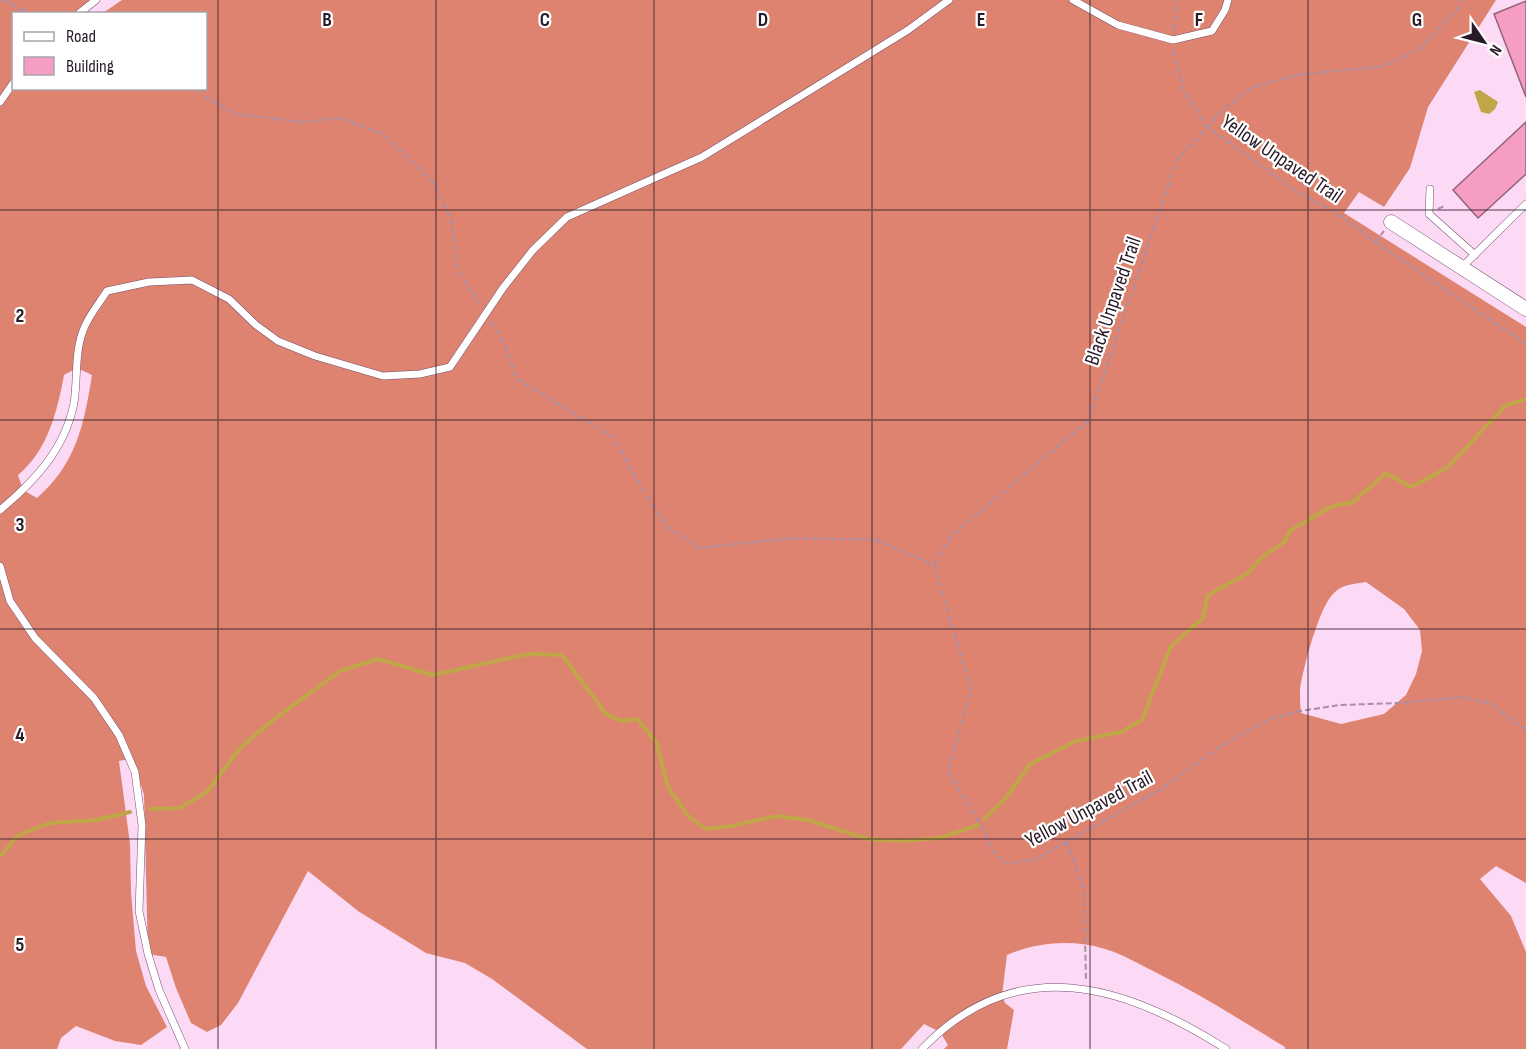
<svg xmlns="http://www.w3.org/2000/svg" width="1526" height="1049" font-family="'Sofia Sans Condensed',sans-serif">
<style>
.forest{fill:#de8370;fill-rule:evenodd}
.water{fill:#c1a649}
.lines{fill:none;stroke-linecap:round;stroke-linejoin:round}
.stream{stroke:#c1a649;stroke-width:4}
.building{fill:#f69dc3;stroke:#926377;stroke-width:1.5}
.lane-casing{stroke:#75516f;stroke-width:8}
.street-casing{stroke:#75516f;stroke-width:15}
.path{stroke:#a98ea4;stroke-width:2;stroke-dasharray:6 3;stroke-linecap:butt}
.lane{stroke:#fff;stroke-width:7}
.street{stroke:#fff;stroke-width:14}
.grid{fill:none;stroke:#291a27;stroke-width:1.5;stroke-opacity:0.55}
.labels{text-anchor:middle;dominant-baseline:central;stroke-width:4.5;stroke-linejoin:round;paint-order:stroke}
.street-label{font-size:21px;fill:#291a27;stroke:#fff}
.grid-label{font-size:20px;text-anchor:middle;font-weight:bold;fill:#291a27;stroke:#fff;stroke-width:4.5;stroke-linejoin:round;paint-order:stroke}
</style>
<rect width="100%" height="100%" fill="#fcd9f5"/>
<path class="forest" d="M0,0H96L81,12L87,13L14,14V88H206V14L103,13L122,0H1496L1428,107L1410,168L1384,207L1359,192L1344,213L1526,327V883L1496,866L1480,879L1511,916L1526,952V1049H1285V1047C1242,1021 1200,994 1155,972C1139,964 1122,954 1105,949C1073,939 1037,942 1007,955L1002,995L1005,1003L1014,1010L1007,1049H944L948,1045L940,1032L924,1024L901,1049H587L492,979L465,963L426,953L358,911L308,871L238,1003L221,1025L207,1032L191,1023L176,988L166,957L148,954L144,795L133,758L119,761L130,844L131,893L136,951L146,986L167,1027L141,1045L115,1041L76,1026L61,1038L57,1049H0ZM77,368L92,375C84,425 76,464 37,498L23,490L18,475C48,450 57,412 64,375ZM1366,582L1404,609L1420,630L1422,651L1416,674L1406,695L1384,714L1341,724L1301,713C1300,706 1300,697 1300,689C1303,669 1319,605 1335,592C1344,584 1354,584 1366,582Z"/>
<polygon class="water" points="1480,90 1498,102 1495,109 1489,114 1481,112 1474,92"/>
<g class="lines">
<g class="stream">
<polyline points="150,809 180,808 207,792 239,749 273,720 340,671 378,659 433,675 528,654 562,655 606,714 622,721 637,719 656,742 668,787 688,816 706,829 731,826 777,816 808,820 868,839 900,841 940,838 978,825"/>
<polyline points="984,819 1006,798 1030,764 1076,741 1121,732 1142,720 1171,646 1203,618 1208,595 1248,573 1260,559 1285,541 1290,531 1330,507 1353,502 1386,473 1411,487 1447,468 1505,406 1526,399"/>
<polyline points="0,856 19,835 50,823 97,820 130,812"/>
</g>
</g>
<g class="building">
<polygon points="1526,1 1526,97 1494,14"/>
<polygon points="1526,122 1526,174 1478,218 1453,190"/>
</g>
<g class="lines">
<defs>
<g id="lane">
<polyline points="1073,0 1118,25 1173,40 1212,31 1225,10 1228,0"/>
<polyline points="78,14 96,0"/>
<polyline points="0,102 14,82"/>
<polyline points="1430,189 1429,214 1475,255"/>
<polyline points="1462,267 1526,204"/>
<path d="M0,510C35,481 65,449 74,403C78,378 74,349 85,326C90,314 100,302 107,291L149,282L192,280L229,299L256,325L278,341L315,356L383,376L420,374L450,367L503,288L533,250L567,217L702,157L908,30L949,0"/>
<polyline points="0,566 10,601 35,638 94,698 119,735 135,772 142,825 139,911 148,954 159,990 185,1049"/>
<path d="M922,1049C1016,951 1124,984 1226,1049"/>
</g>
<polyline id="street" points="1391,222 1526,309"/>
</defs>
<use href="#lane" class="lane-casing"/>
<use href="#street" class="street-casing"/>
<g class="path">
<polyline points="3,0 31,14"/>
<polyline points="1174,30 1178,0"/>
<polyline points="1173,50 1183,88 1207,127 1293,189 1344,218 1375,242 1526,344"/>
<polyline points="200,88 206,98 236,114 303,122 340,118 383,134 433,182 451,219 458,271 480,304"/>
<polyline points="1438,209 1446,205"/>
<polyline points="1375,242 1384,231"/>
<polyline points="491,322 504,343 517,379 613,437 646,495 668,528 699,548 793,538 876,540 934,565 971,689 948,772 984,830 991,850 1007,864 1036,859 1161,789 1221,746 1273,718 1300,711 1340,705 1398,703 1462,697 1492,704 1517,724 1526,729"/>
<polyline points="934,565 951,536 1088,421 1177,160 1222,111 1251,88 1296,75 1385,66 1420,49 1459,7 1461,0"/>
<polyline points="1066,841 1084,889 1086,982"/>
</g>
<use href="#lane" class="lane"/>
<use href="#street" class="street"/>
</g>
<path class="grid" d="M218,0V1049M436,0V1049M654,0V1049M872,0V1049M1090,0V1049M1308,0V1049M0,210H1526M0,420H1526M0,629H1526M0,839H1526"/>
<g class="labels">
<g class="street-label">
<text transform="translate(1282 159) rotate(34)">Yellow Unpaved Trail</text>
<text transform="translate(1113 301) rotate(-71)">Black Unpaved Trail</text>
<text transform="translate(1089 809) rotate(-28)">Yellow Unpaved Trail</text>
</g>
</g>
<g class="grid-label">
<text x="327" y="26">B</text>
<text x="545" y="26">C</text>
<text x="763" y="26">D</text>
<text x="981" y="26">E</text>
<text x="1199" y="26">F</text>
<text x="1417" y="26">G</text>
<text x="20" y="322">2</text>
<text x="20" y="531">3</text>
<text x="20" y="741">4</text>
<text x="20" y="951">5</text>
</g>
<rect x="12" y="12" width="195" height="78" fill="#ffffff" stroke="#a9a3a9" stroke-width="1.5"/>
<rect x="24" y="32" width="30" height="9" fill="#ffffff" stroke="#a9a3a9" stroke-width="1.5"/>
<text x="66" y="42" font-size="18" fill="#291a27">Road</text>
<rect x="24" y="57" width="30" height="18" fill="#f69dc3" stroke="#a9a3a9" stroke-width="1.5"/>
<text x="66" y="72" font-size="18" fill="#291a27">Building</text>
<g transform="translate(1484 42) rotate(125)" stroke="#ffffff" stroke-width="4.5" paint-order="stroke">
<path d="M0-4.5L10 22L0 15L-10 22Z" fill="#291a27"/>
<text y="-9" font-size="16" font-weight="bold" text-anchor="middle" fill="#291a27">N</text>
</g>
</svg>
